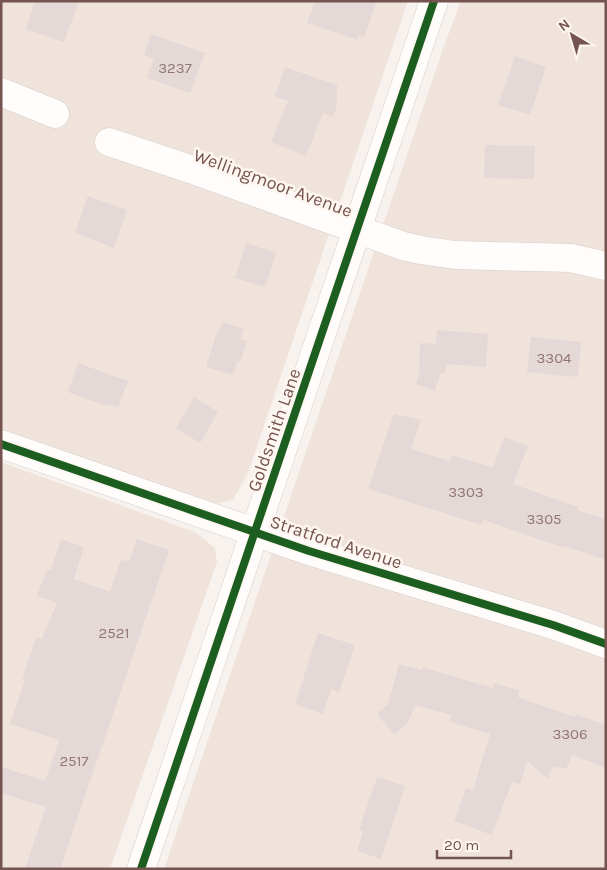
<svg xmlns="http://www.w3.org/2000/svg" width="607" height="870" font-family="Karla,sans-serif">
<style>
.residential{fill:#f0e3dc}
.building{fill:#e4d9d6}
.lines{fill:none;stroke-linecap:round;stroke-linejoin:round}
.minor-casing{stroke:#d6cdca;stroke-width:29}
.tertiary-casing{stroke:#d6cdca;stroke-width:29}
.minor{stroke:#fefdfc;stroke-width:28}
.tertiary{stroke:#fefdfc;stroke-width:28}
.cycleway-casing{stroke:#fef6f1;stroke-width:11}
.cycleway{stroke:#1b5e20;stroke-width:8}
.labels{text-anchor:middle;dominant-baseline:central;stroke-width:5;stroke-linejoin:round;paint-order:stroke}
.number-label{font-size:15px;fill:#927773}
.street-label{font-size:18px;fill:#75534f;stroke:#fef6f1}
</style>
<rect width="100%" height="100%" fill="#f8f2ee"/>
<g class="residential">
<polygon points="1,1 408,1 248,473 233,500 210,505 1,430"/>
<polygon points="461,1 606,1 606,869 164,869 445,43"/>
<polygon points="1,462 195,532 215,548 217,562 110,869 1,869"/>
</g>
<g class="building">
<polygon points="35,1 79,1 64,42 26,29"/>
<polygon points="315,1 377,1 364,37 359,35 357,40 307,23"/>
<polygon points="151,34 205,53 190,93 147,78 154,59 144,55"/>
<polygon points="515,56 546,67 530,115 498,105"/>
<polygon points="285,67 337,85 337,105 333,117 323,113 306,156 271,142 288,101 275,96"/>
<polygon points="485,145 535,146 534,179 484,178"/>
<polygon points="88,196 127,210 114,248 75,233"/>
<polygon points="246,243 276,253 265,287 235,278"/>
<polygon points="222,322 244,329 240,339 247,342 240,362 237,362 233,375 206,367 217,332 219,332"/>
<polygon points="437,330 488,334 486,367 446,364 445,373 441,373 435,391 416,384 420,371 419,371 420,343 436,344"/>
<polygon points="531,337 581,342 578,377 527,372"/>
<polygon points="78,363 128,381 118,407 108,404 107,406 68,392"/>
<polygon points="194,397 218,412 200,443 176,428"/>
<polygon points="394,414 421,420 411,449 450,461 452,455 493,468 504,437 528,446 513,484 578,507 577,510 606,519 606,560 564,546 564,548 484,520 481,525 368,489"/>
<polygon points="61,539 84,547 74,579 110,592 121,559 129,562 137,539 169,550 60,869 25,869 46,807 1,793 1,767 45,781 59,740 10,724 25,680 22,679 36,637 42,639 57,603 37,596 47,569 51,570"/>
<polygon points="318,633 355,645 339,692 331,689 323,714 295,704"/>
<polygon points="399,664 422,670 422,667 493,688 494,683 519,690 518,697 525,699 525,700 575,717 576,714 606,725 606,768 572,755 566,769 553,766 548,779 527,761 520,784 512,782 492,835 454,821 466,788 473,790 490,734 449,722 451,715 415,705 408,723 394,735 377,714 388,704"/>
<polygon points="377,777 405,786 381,859 357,851 363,831 359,830"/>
</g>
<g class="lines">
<defs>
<g id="minor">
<polyline points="1,92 55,114"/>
<polyline points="109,142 199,172 403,246 421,250 455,255 571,258 606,266"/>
<polyline points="1,444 309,551 553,625 606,644"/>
</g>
<polyline id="tertiary" points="141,869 434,1"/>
</defs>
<use href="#minor" class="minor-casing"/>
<use href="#tertiary" class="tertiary-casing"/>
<use href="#minor" class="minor"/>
<use href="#tertiary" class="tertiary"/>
<defs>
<g id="cycleway">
<polyline points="1,444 309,551 553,625 606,644"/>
<polyline points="141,869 434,1"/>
</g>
</defs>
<use href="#cycleway" class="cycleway-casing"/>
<use href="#cycleway" class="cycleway"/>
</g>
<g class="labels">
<g class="number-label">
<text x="175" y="68">3237</text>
<text x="554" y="358">3304</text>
<text x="466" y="492">3303</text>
<text x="544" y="519">3305</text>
<text x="114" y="633">2521</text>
<text x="570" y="734">3306</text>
<text x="74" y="761">2517</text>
</g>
<g class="street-label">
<text transform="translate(273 183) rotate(20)">Wellingmoor Avenue</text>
<text transform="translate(274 430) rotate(-71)">Goldsmith Lane</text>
<text transform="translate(336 542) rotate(18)">Stratford Avenue</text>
</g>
</g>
<rect width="607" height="870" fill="none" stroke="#75534f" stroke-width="5"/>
<g transform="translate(572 35) rotate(322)" stroke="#fef6f1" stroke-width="4" paint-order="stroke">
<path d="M0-4L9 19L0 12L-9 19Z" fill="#75534f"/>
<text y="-8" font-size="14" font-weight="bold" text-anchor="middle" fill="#75534f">N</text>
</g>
<path d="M437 850v8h74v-8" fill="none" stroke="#75534f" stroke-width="2.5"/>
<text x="444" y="850" font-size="15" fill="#75534f" stroke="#fef6f1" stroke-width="4" paint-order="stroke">20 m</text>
</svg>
